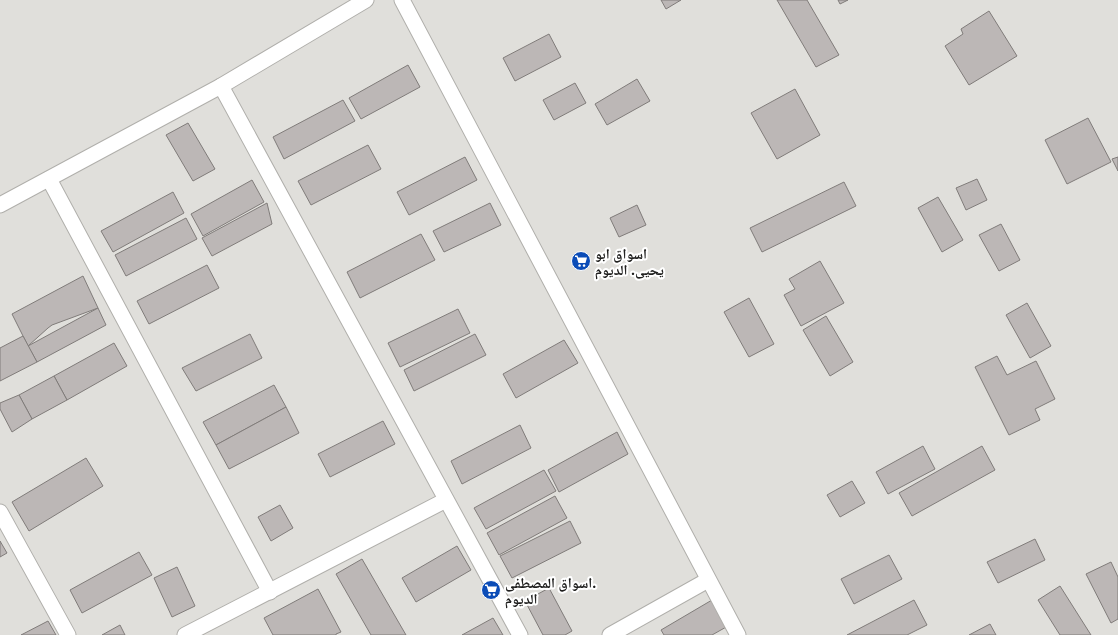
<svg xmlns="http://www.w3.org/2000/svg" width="1118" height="635" font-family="'Open Sans','Noto Naskh Arabic',sans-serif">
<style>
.building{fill:#bcb7b6;stroke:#807c7a}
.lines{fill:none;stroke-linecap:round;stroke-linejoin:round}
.street-casing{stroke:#b0afab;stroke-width:17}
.street{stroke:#fff;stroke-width:15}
.labels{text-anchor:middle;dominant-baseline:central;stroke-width:4;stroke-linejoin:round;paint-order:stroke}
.poi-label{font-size:14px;font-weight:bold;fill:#20201f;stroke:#fff;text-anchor:start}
</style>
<rect width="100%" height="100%" fill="#e0dfdb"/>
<g class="building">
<polygon points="661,0 681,0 666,9"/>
<polygon points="777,0 807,0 839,55 816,67"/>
<polygon points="838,0 848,0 840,4"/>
<polygon points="989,11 1017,56 969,85 945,46 963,34 961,29"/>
<polygon points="549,34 561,57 515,81 503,58"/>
<polygon points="408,65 420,87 361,119 349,98"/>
<polygon points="637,79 650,101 607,125 595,104"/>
<polygon points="575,83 586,103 554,120 543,100"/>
<polygon points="795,89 820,135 777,159 751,113"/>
<polygon points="343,100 355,121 284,159 273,137"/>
<polygon points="1088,118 1111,162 1067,184 1045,140"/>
<polygon points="188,123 215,169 193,181 166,135"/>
<polygon points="368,145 381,169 311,205 298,181"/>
<polygon points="465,157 477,180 409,215 397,192"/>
<polygon points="1118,157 1118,171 1112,159"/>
<polygon points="977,179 987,200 966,210 956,188"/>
<polygon points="252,180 264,202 203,236 191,214"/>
<polygon points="844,182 856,206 762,252 750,228"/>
<polygon points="173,192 184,213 113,252 101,231"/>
<polygon points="938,197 963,240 942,252 918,208"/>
<polygon points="267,203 272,224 212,256 202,238"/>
<polygon points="490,203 501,225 444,252 433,231"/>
<polygon points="637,205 646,225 619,237 610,218"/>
<polygon points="186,218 197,239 126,276 115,255"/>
<polygon points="1001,224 1020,260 999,271 979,235"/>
<polygon points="421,234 435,260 360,298 347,272"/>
<polygon points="820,261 844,303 801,326 784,295 795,289 789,279"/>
<polygon points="207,265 219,288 149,324 137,301"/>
<polygon points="83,276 98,308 52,325 48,328 28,346 12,314"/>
<polygon points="749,298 774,344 749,357 724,312"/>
<polygon points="1027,303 1051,346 1030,358 1006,315"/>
<polygon points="98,308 106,325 37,362 28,346"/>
<polygon points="458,309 470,333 400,367 388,343"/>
<polygon points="826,316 853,362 830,376 803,330"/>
<polygon points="250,334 262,358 196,391 182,368"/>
<polygon points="475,334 486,355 414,391 404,370"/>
<polygon points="23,336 37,362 0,381 0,348"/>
<polygon points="564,340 578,363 516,398 503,374"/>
<polygon points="114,343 127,366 67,400 54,376"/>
<polygon points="997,356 1007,375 1036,361 1055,399 1035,409 1040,420 1009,435 975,367"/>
<polygon points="54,376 67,400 32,419 19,395"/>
<polygon points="274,385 286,407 216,445 203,422"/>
<polygon points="19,395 32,419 12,432 0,409 0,403"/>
<polygon points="286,407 299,433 229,469 216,445"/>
<polygon points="383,421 395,444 330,477 318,454"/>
<polygon points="520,425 531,448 462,484 451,461"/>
<polygon points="617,432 628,454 559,492 548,470"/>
<polygon points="923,446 935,469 888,494 876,472"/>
<polygon points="982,446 995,470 912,516 899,493"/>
<polygon points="86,458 103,486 29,531 12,502"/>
<polygon points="544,470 556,491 486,529 474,508"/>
<polygon points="852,481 865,503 840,517 827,495"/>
<polygon points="555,496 567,518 499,555 487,533"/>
<polygon points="280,505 293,528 271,541 258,517"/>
<polygon points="570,521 581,543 512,578 500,556"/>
<polygon points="1035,539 1045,560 998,583 987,562"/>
<polygon points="0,541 7,553 0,557"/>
<polygon points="457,546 471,570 416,602 402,578"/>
<polygon points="139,552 152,575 82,613 70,590"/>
<polygon points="889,555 902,579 854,604 841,579"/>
<polygon points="362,559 406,635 371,635 336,574"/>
<polygon points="1111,562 1118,577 1118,619 1111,623 1086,574"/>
<polygon points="177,567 195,606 172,617 154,578"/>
<polygon points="1060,586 1091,635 1060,635 1038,600"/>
<polygon points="549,588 572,631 565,635 543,635 525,601"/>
<polygon points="318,589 341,632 336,634 336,635 273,635 264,618"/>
<polygon points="712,600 728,626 712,635 664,635 661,630"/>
<polygon points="914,600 927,625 907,635 847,635"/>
<polygon points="493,618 503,635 462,635"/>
<polygon points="48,621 56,635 21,635"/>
<polygon points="990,624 996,635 969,635"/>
<polygon points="120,625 125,635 102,635"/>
</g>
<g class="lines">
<defs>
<g id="street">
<polyline points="402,0 738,635"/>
<polyline points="221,86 520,635"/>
<polyline points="49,179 270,592"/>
<polyline points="0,205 221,86 366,0"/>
<polyline points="0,512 68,635"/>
<polyline points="185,635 446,500"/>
<polyline points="610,635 708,580"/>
</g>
</defs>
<use href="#street" class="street-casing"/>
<use href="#street" class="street"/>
</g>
<defs>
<symbol id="supermarket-disc" viewBox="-11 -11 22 22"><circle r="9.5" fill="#0b4cb7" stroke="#fff"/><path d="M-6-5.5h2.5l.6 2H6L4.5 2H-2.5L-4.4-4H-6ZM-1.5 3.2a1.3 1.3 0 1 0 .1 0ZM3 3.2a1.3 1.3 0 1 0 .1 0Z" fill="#fff"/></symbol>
</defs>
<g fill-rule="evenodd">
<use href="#supermarket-disc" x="570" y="250" width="22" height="22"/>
<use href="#supermarket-disc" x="480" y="579" width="22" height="22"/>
</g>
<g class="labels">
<g class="poi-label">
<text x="595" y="253">اسواق ابو<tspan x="595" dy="16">يحيى. الديوم</tspan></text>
<text x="505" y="582">اسواق المصطفى.<tspan x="505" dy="16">الديوم</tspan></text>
</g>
</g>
</svg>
